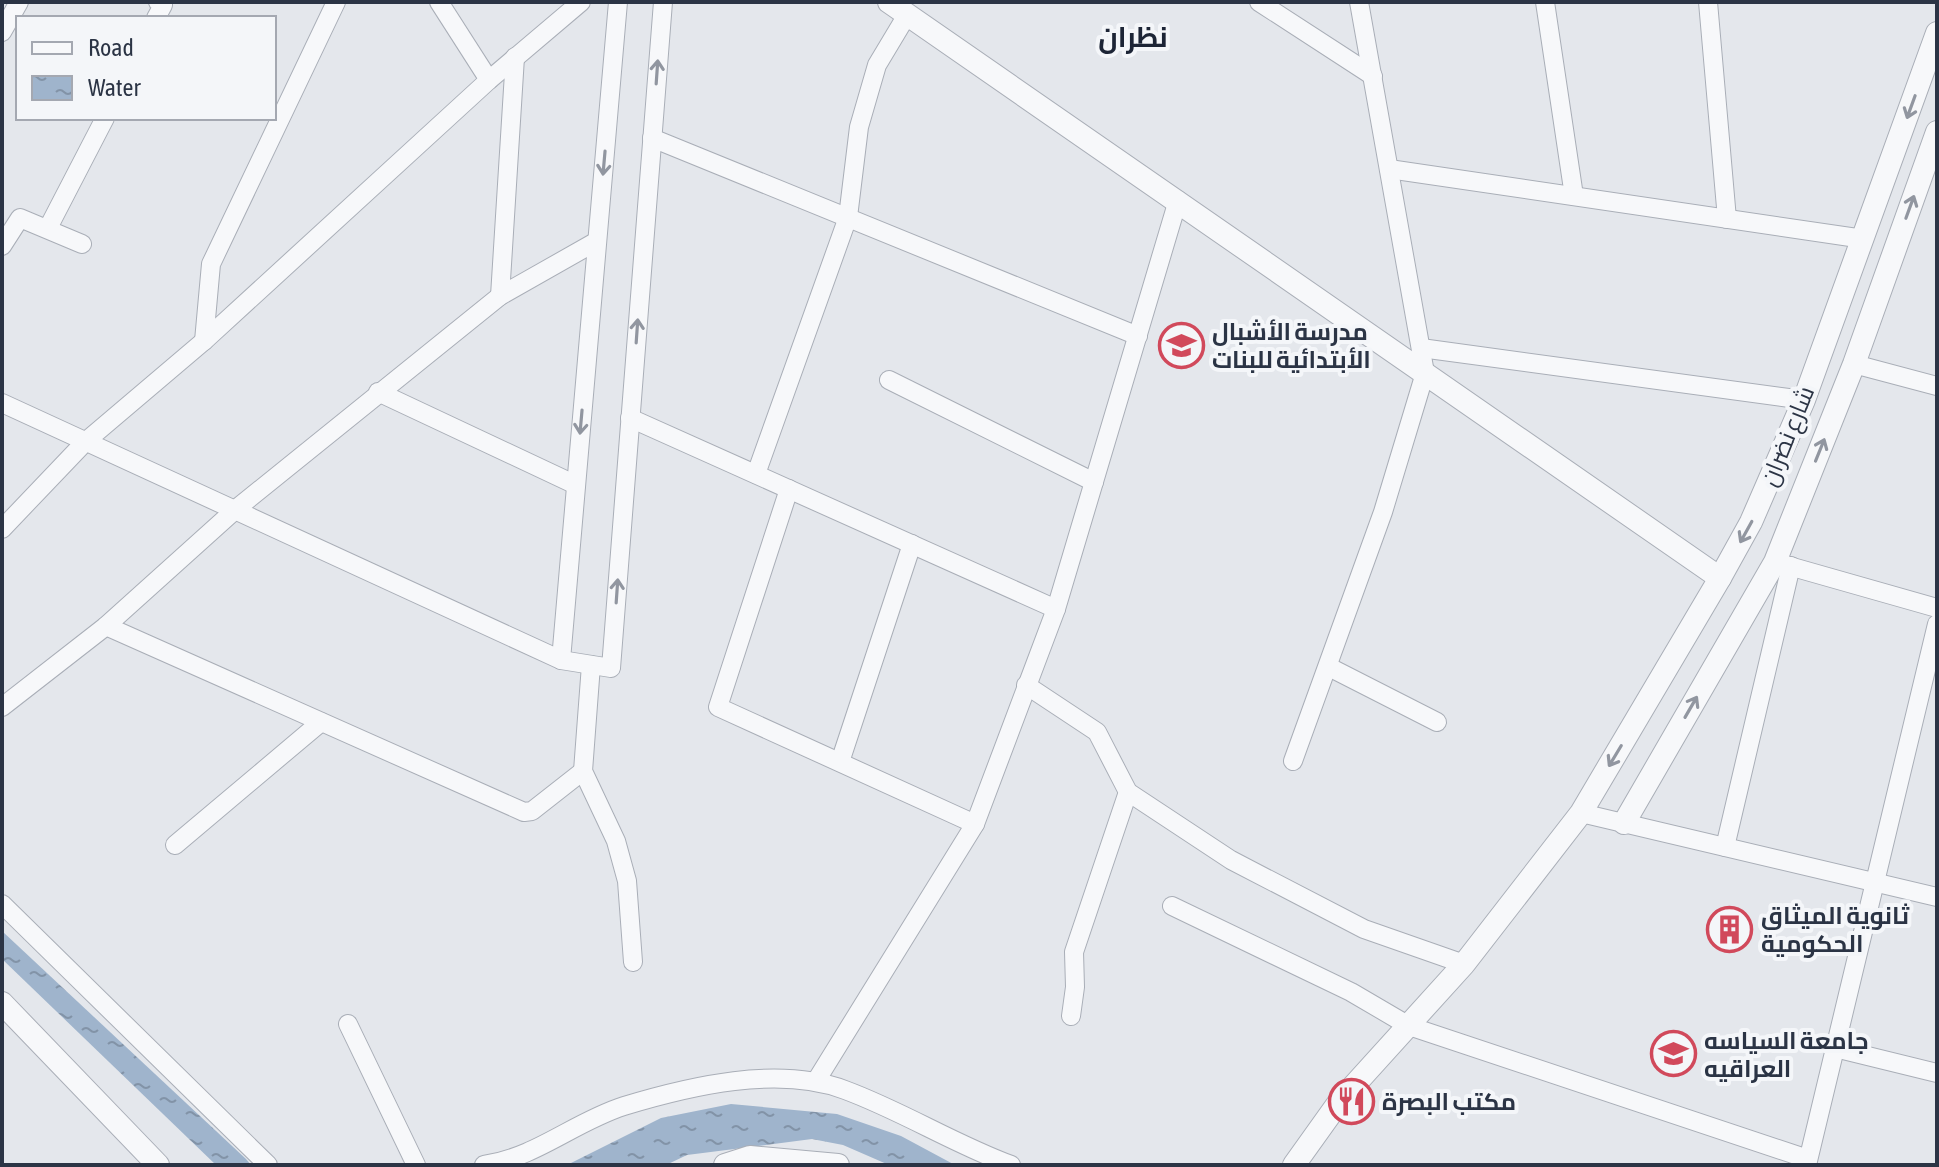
<svg xmlns="http://www.w3.org/2000/svg" width="1939" height="1167" font-family="'Asap Condensed',Cairo,sans-serif">
<style>
.water{fill:url(#water-ripples)}
.lines{fill:none;stroke-linecap:round;stroke-linejoin:round}
.minor-casing{stroke:#a9aeb7;stroke-width:20}
.tertiary-casing{stroke:#a9aeb7;stroke-width:24}
.minor{stroke:#f7f8fa;stroke-width:18}
.tertiary{stroke:#f7f8fa;stroke-width:22}
.oneway{stroke:#9196a0}
.labels{text-anchor:middle;dominant-baseline:central;stroke-width:8;stroke-linejoin:round;paint-order:stroke}
.poi-label{font-size:24px;font-weight:bold;fill:#2b3445;stroke:#f4f6f9;text-anchor:start}
.street-label{font-size:24px;fill:#2b3445;stroke:#f4f6f9}
.quarter-label{font-size:28px;font-weight:bold;fill:#1d2536;stroke:#f4f6f9}
</style>
<defs>
<pattern id="water-ripples" width="26" height="14" patternUnits="userSpaceOnUse" patternTransform="scale(2)"><rect width="26" height="14" fill="#9fb4cc"/><path d="M2 4q2-2 4 0t4 0M15 11q2-2 4 0t4 0" fill="none" stroke="#8293a7"/></pattern>
</defs>
<rect width="100%" height="100%" fill="#e4e7ec"/>
<g class="water">
<polygon points="2,931 246,1159 251,1165 216,1165 2,959"/>
<polygon points="731,1104 837,1114 901,1136 955,1165 889,1165 843,1145 812,1139 687,1155 666,1165 567,1165 661,1118"/>
</g>
<g class="lines">
<defs>
<g id="minor">
<polyline points="439,2 489,80"/>
<polyline points="1259,2 1373,76"/>
<polyline points="1545,2 1574,196"/>
<polyline points="1708,2 1727,219"/>
<polyline points="156,18 163,5 158,2"/>
<polyline points="2,32 19,2"/>
<polyline points="652,138 1138,336"/>
<polyline points="1389,169 1864,239"/>
<polyline points="48,228 105,118"/>
<polyline points="2,246 20,218 82,244"/>
<polyline points="500,296 515,57"/>
<polyline points="204,341 211,264 336,2"/>
<polyline points="1421,348 1804,400"/>
<polyline points="1854,364 1937,386"/>
<polyline points="889,380 1094,482"/>
<polyline points="378,392 576,485"/>
<polyline points="2,403 561,660 611,668 663,2"/>
<polyline points="630,418 1056,609"/>
<polyline points="756,474 848,217 859,127 877,65 907,15"/>
<polyline points="789,489 718,707 975,824"/>
<polyline points="2,529 85,442 204,341 489,80 581,2"/>
<polyline points="1782,564 1937,608"/>
<polyline points="106,626 524,812 532,811 583,771"/>
<polyline points="561,660 618,2"/>
<polyline points="591,665 583,771 616,841 627,881 633,962"/>
<polyline points="1329,667 1437,722"/>
<polyline points="1026,685 1097,732 1128,792 1231,860 1364,929 1464,964"/>
<polyline points="2,707 106,626 236,509 500,296 597,241"/>
<polyline points="1293,761 1383,512 1425,373 1359,2"/>
<polyline points="840,762 912,544"/>
<polyline points="1581,813 1937,897"/>
<polyline points="175,845 321,722"/>
<polyline points="1725,847 1791,566"/>
<polyline points="2,904 268,1165"/>
<polyline points="1172,906 1351,992 1409,1026 1808,1159"/>
<polyline points="1071,1016 1075,987 1074,952 1128,792"/>
<polyline points="348,1024 416,1165"/>
<polyline points="1835,1048 1937,1073"/>
<polyline points="816,1081 975,824 1056,609 1178,200"/>
<path d="M484,1165C537,1157 574,1122 624,1106C690,1086 778,1065 845,1090C902,1111 954,1144 1011,1165"/>
<polyline points="1807,1165 1937,624"/>
</g>
<g id="tertiary">
<polyline points="889,2 1720,578"/>
<polyline points="1624,823 1775,562 1854,364 1937,132"/>
<polyline points="2,1003 158,1165"/>
<polyline points="725,1165 750,1157 838,1165"/>
<polyline points="1294,1165 1339,1102 1464,964 1581,813 1720,578 1751,522 1804,400 1937,33"/>
</g>
</defs>
<use href="#minor" class="minor-casing"/>
<use href="#tertiary" class="tertiary-casing"/>
<use href="#minor" class="minor"/>
<use href="#tertiary" class="tertiary"/>
</g>
<defs><path id="oneway-shaft" d="M-6 0H5M1.5-3L5.5 0L1.5 3" fill="none" stroke-width="1.6" stroke-linecap="round" stroke-linejoin="round" transform="scale(2)"/></defs>
<g class="oneway">
<use href="#oneway-shaft" transform="translate(657 72) rotate(-86)"/>
<use href="#oneway-shaft" transform="translate(1911 107) rotate(110)"/>
<use href="#oneway-shaft" transform="translate(604 163) rotate(95)"/>
<use href="#oneway-shaft" transform="translate(1910 207) rotate(-70)"/>
<use href="#oneway-shaft" transform="translate(637 331) rotate(-86)"/>
<use href="#oneway-shaft" transform="translate(581 422) rotate(95)"/>
<use href="#oneway-shaft" transform="translate(1820 450) rotate(-68)"/>
<use href="#oneway-shaft" transform="translate(1746 532) rotate(119)"/>
<use href="#oneway-shaft" transform="translate(617 591) rotate(-86)"/>
<use href="#oneway-shaft" transform="translate(1691 707) rotate(-60)"/>
<use href="#oneway-shaft" transform="translate(1615 756) rotate(121)"/>
</g>
<defs>
<symbol id="school-ring" viewBox="-11 -11 22 22"><circle r="9.5" fill="#f4f6f9" stroke="#d1495b" stroke-width="1.5"/><path d="M0-5L7-2L0 1L-7-2ZM-4 1L0 2.5L4 1V4Q0 6-4 4Z" fill="#d1495b"/></symbol>
<symbol id="building-ring" viewBox="-11 -11 22 22"><circle r="9.5" fill="#f4f6f9" stroke="#d1495b" stroke-width="1.5"/><path d="M-4-6H4V6H1V3H-1V6H-4ZM-2.5-4.3h1.7v1.8h-1.7ZM.8-4.3h1.7v1.8H.8ZM-2.5-1h1.7V.8h-1.7ZM.8-1h1.7V.8H.8Z" fill="#d1495b"/></symbol>
<symbol id="restaurant-ring" viewBox="-11 -11 22 22"><circle r="9.5" fill="#f4f6f9" stroke="#d1495b" stroke-width="1.5"/><path d="M-5-6h1v4h1v-4h1v4h1v-4h1v5L-1.5 .5V6h-2V.5L-5-1ZM5-6V6H3V1.5H1.5Q1.5-4 5-6Z" fill="#d1495b"/></symbol>
</defs>
<g fill-rule="evenodd">
<use href="#school-ring" x="1156" y="320" width="51" height="51"/>
<use href="#building-ring" x="1704" y="904" width="51" height="51"/>
<use href="#school-ring" x="1648" y="1028" width="51" height="51"/>
<use href="#restaurant-ring" x="1326" y="1076" width="51" height="51"/>
</g>
<g class="labels">
<g class="poi-label">
<text x="1212" y="331">مدرسة الأشبال<tspan x="1212" dy="28">الأبتدائية للبنات</tspan></text>
<text x="1761" y="915">ثانوية الميثاق<tspan x="1761" dy="28">الحكومية</tspan></text>
<text x="1704" y="1040">جامعة السياسه<tspan x="1704" dy="28">العراقيه</tspan></text>
<text x="1382" y="1101">مكتب البصرة</text>
</g>
<g class="street-label">
<text transform="translate(1787 436) rotate(-68)">شارع نضران</text>
</g>
<g class="quarter-label">
<text x="1133" y="37">نظران</text>
</g>
</g>
<rect width="1939" height="1167" fill="none" stroke="#2b3445" stroke-width="8"/>
<rect x="16" y="16" width="260" height="104" fill="#f4f6f9" stroke="#a4a8b1" stroke-width="2"/>
<rect x="32" y="42" width="40" height="12" fill="#f7f8fa" stroke="#a4a8b1" stroke-width="2"/>
<text x="88" y="56" font-size="24" fill="#2b3445">Road</text>
<rect x="32" y="76" width="40" height="24" fill="url(#water-ripples)" stroke="#a4a8b1" stroke-width="2"/>
<text x="88" y="96" font-size="24" fill="#2b3445">Water</text>
</svg>
